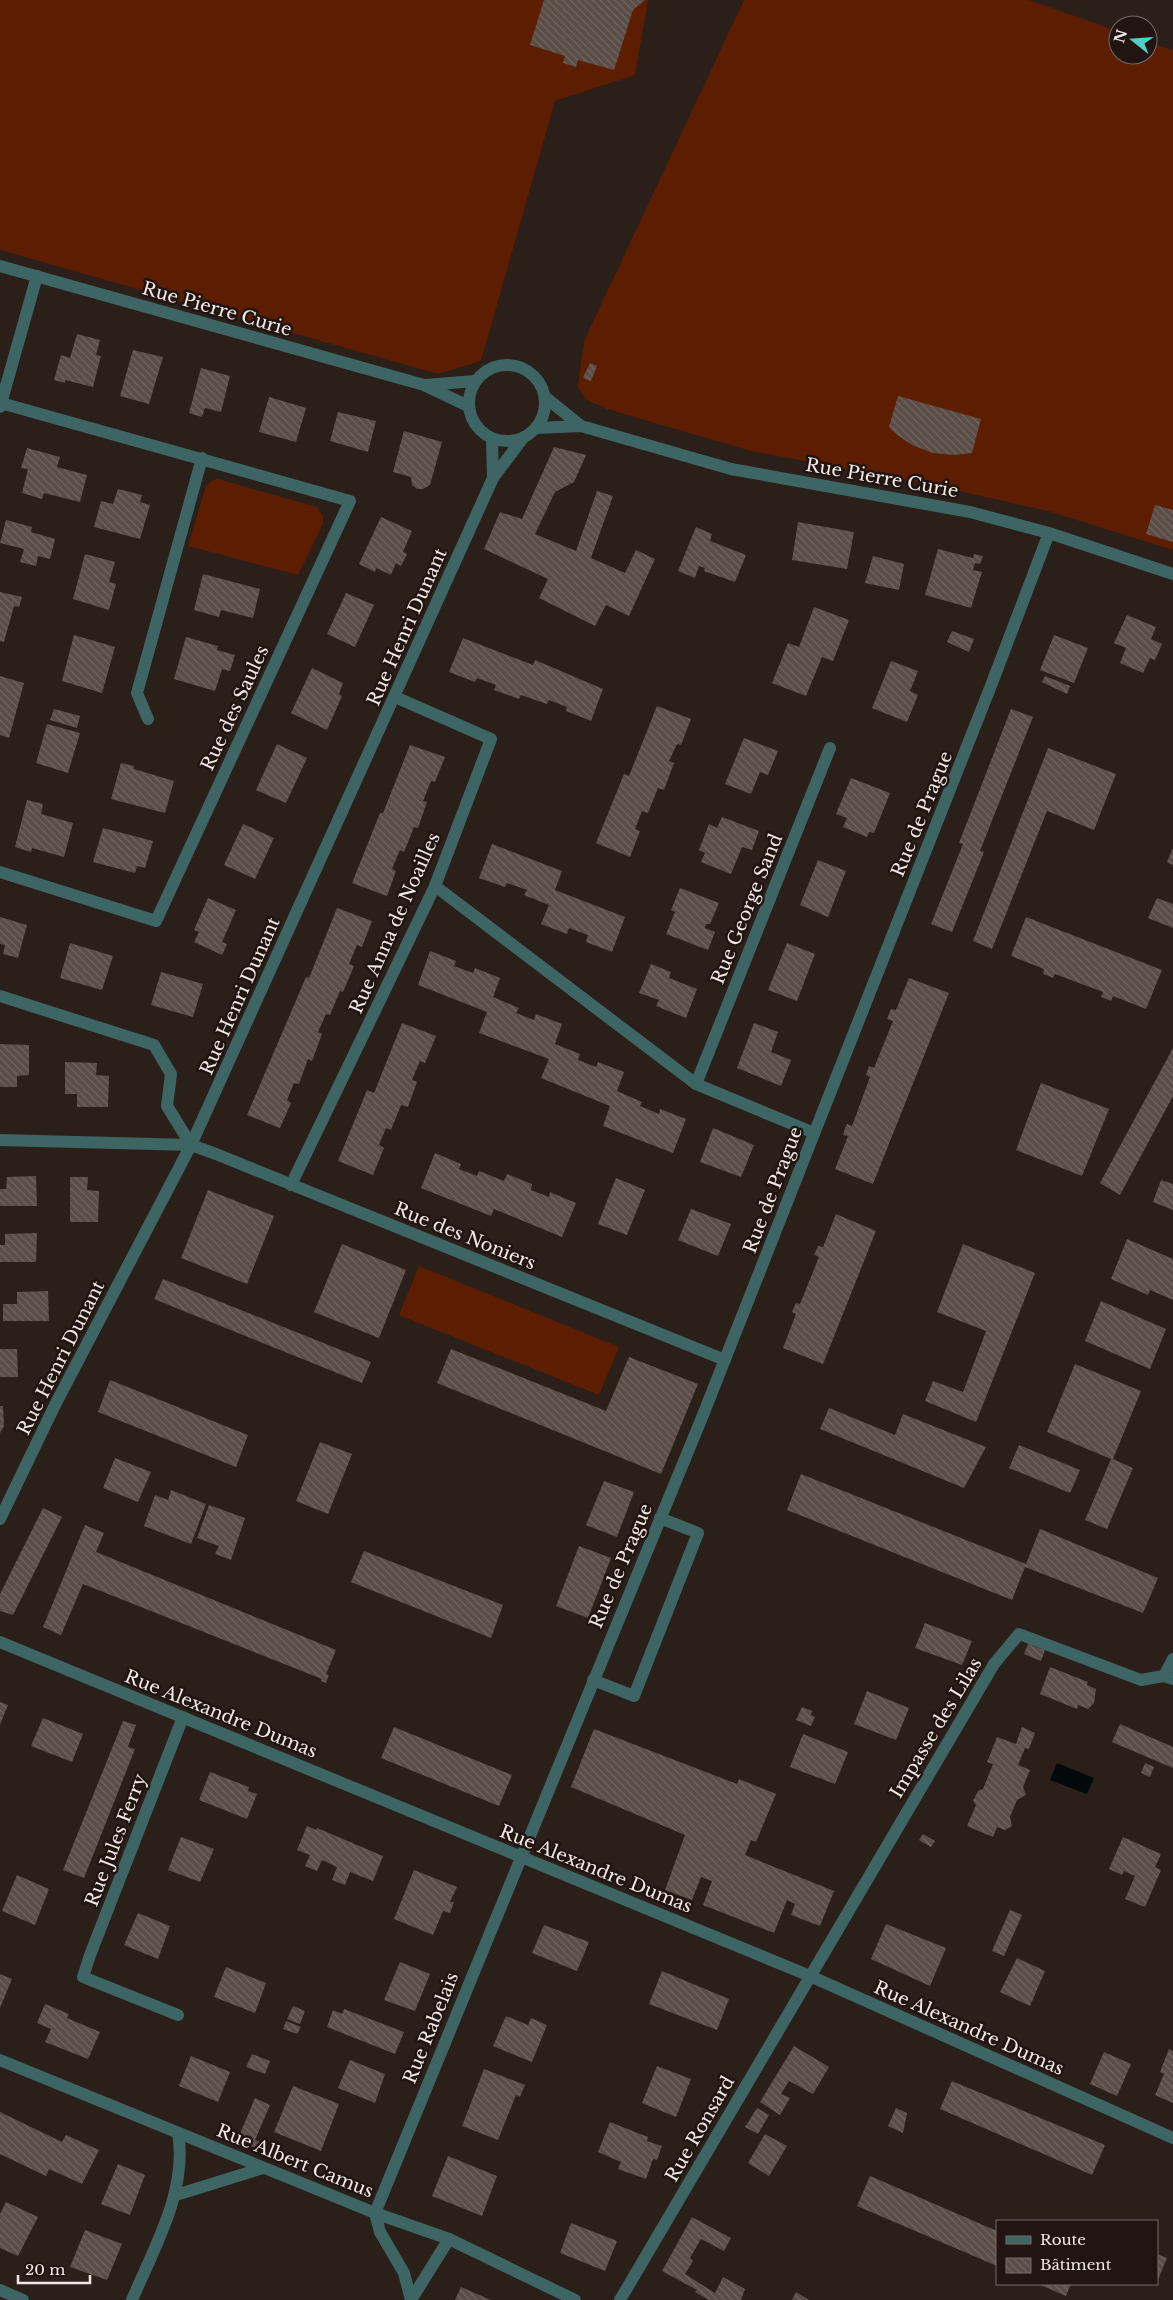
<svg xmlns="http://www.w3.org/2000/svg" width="1173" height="2300" font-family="'Libre Baskerville',serif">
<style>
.grass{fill:#5c1d01}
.water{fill:#010a09}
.building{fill:url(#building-back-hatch)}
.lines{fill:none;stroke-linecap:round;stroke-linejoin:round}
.pedestrian{stroke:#3d6563;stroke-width:12}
.minor{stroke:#3d6563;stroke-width:12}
.tertiary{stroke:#3d6563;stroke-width:12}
.labels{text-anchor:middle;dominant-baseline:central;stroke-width:5;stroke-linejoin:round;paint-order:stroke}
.street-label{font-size:18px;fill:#f1e9e5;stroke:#211511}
</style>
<defs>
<pattern id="building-back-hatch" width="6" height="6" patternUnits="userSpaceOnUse" patternTransform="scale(1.25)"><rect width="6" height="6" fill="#5a4c47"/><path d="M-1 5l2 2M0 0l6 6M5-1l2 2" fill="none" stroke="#726661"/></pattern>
</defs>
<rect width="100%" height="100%" fill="#2b1f1a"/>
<g class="grass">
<polygon points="0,0 648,0 635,75 555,101 481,361 438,374 0,250"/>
<polygon points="744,0 1029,0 1118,31 1118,55 1148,55 1148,42 1173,50 1173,550 1048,511 922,483 751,451 607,409 585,399 578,386 584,341"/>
<polygon points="218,479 317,507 323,516 323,524 298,575 188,546 206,486 213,480"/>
<polygon points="419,1266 619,1347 599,1395 399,1315"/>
</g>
<polygon class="water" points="1057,1763 1094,1778 1087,1794 1050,1780"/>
<g class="building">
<polygon points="544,0 645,0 633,10 614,70 578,60 576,67 563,63 565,56 530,45"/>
<polygon points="77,334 100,340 96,355 101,356 93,387 65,380 65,383 54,380 61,355 70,358"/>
<polygon points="133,350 163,357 149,404 120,396"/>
<polygon points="590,363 597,366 591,381 583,378"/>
<polygon points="201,368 230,376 221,412 205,408 202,417 189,413"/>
<polygon points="898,396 981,419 972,453 954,455 933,453 912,445 897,435 889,427"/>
<polygon points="269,397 306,408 296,442 259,432"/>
<polygon points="338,412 376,421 368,452 330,441"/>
<polygon points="404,431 442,442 430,485 423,489 417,489 412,485 411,477 393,472"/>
<polygon points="554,447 586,455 574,482 555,492 535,534 576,551 597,491 613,496 591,558 625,573 636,550 655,559 629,616 606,605 595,626 539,598 548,579 484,549 500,512 522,519"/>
<polygon points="27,448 60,457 57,467 87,475 80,502 44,493 42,499 22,493 28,469 21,468"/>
<polygon points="118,489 142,495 140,502 150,505 140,539 94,527 101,501 113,504"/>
<polygon points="1155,505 1173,510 1173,542 1146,534"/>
<polygon points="381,517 412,531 403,552 407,554 401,566 396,563 391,575 376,568 375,572 359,564"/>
<polygon points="6,520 32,527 31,532 55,539 50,559 38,556 36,566 20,562 24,549 0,543"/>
<polygon points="798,522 854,532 847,569 792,560"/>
<polygon points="696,527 712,534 710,541 746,555 735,582 704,571 705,568 699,566 695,578 678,571"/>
<polygon points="938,549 973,558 974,554 983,556 980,564 975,563 973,570 982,572 971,608 925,595"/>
<polygon points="85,554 115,562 109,582 116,584 109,610 73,599"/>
<polygon points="873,556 904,564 899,590 865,583"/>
<polygon points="203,574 260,589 253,618 221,610 219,617 194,610"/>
<polygon points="0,592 22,597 19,607 14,606 4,642 0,641"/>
<polygon points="346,593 374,605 355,647 327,634"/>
<polygon points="814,607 849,620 833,661 822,657 806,696 772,683 788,643 799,647"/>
<polygon points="1127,615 1156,627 1151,639 1162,644 1155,660 1150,658 1143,673 1120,663 1126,648 1114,643"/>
<polygon points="952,631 974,639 969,652 947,642"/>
<polygon points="74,635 115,647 102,693 62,681"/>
<polygon points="1054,635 1088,648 1074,683 1040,670"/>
<polygon points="186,637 218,646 217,650 235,655 230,671 222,669 215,691 174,679"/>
<polygon points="463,638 533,665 535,660 603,689 591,721 566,711 567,707 549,700 547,704 521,695 519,699 494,690 496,685 477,678 475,682 449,672"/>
<polygon points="891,661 918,671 910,691 918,695 907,722 872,708"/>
<polygon points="312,668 343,683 339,694 342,696 327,730 291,713"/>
<polygon points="0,676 24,683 9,738 0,735"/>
<polygon points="1045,676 1070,686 1067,694 1042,682"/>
<polygon points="657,706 691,719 681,745 677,744 669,761 674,763 664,790 658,788 648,813 642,811 635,829 640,831 630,857 596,843 624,774 629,776"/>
<polygon points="54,709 80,716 77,728 50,720"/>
<polygon points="1011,709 1033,717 980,851 984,852 952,932 931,924 963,844 959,843"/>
<polygon points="47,724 80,733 68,773 36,763"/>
<polygon points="744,738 778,751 768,775 760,772 751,794 725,784"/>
<polygon points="277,744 307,758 286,803 256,790"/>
<polygon points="410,745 445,757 435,782 431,781 423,801 427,802 418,828 414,827 404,852 400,850 392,869 396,871 387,896 352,883 380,813 383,813"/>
<polygon points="1048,748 1116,774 1094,830 1047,811 992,949 973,941"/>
<polygon points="121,763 134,766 134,769 174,781 165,813 111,799"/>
<polygon points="851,778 890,793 874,833 869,832 867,837 843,827 847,818 836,814"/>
<polygon points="27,800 43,804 41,814 73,823 64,857 32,848 31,852 15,847"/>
<polygon points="722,817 759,831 752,850 742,847 731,874 701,862 705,853 699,850 709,824 717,828"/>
<polygon points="243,824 274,838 255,879 224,865"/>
<polygon points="103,828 153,841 145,868 137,866 135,873 93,862"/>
<polygon points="492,844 562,871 555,890 625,917 612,952 586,942 588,935 569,928 567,934 541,924 549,905 524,895 527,890 507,883 505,887 479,878"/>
<polygon points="1173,848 1173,865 1167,862"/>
<polygon points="818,860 846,871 828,917 800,905"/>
<polygon points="680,888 719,903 710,924 706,924 705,928 715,932 708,950 666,934 675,912 671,910"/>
<polygon points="208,898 236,910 222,942 227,944 222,955 194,942 199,932 194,930"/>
<polygon points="1157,898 1173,904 1173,928 1148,918"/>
<polygon points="337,908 372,921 362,947 357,945 349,964 354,966 343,992 340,991 330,1015 326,1014 318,1032 322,1034 312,1061 308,1059 299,1084 294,1083 287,1100 291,1103 280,1128 247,1115 306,977 309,978"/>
<polygon points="0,917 27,925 18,958 3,954 5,945 0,944"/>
<polygon points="1026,917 1162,970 1146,1009 1113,996 1111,1001 1101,997 1103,992 1055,974 1053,978 1049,976 1043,974 1044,969 1011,956"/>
<polygon points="70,943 113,956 102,990 60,978"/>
<polygon points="787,943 815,954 797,1001 768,990"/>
<polygon points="430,951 456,961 454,966 473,973 475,968 500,978 493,997 519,1008 516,1013 534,1020 536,1014 562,1024 555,1044 580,1054 578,1060 596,1067 598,1062 624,1072 617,1091 642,1102 640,1106 659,1114 660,1109 686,1119 673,1153 603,1126 610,1106 541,1078 549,1059 479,1033 487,1012 418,985"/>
<polygon points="651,964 671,972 669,978 697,989 686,1018 656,1006 659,1000 639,993"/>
<polygon points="161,972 203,984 193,1017 151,1005"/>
<polygon points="909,978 949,993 873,1184 835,1169 848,1136 843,1135 845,1128 847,1124 852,1126 870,1077 866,1075 869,1066 874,1068 893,1021 887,1019 891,1009 896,1010"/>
<polygon points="402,1023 436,1036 425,1063 420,1061 412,1080 417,1082 408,1107 401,1105 391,1130 386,1128 379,1145 384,1148 373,1175 338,1161 367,1090 374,1093"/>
<polygon points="754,1023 778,1032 771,1052 791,1060 781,1086 737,1068"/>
<polygon points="0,1044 29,1045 29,1075 17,1076 17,1087 0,1087"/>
<polygon points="1173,1048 1173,1096 1120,1195 1100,1183"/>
<polygon points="65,1062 97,1063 96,1075 109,1076 108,1107 77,1107 77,1094 65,1094"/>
<polygon points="1041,1083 1109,1109 1082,1176 1016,1150"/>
<polygon points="713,1128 754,1145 741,1177 700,1162"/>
<polygon points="435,1153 461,1164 459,1169 477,1176 479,1171 504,1181 507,1174 532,1184 531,1190 549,1197 550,1192 576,1203 562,1237 494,1209 491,1216 421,1188"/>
<polygon points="36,1176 37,1206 0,1206 0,1189 6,1189 7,1177"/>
<polygon points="70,1177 88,1177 87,1190 99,1191 98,1222 70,1222"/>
<polygon points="616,1178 645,1190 627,1235 598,1224"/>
<polygon points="1161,1180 1173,1184 1173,1210 1153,1202"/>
<polygon points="208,1190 274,1216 247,1284 181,1258"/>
<polygon points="691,1209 731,1224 718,1256 678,1240"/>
<polygon points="836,1214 876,1231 823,1364 783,1348 796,1314 792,1312 796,1303 800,1304 819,1257 814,1255 818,1246 823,1247"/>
<polygon points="37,1233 36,1262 0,1262 0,1245 5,1245 5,1234"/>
<polygon points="1127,1239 1173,1259 1173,1300 1150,1290 1148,1295 1111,1279"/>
<polygon points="342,1244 406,1270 379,1338 314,1312"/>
<polygon points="963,1244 1035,1273 976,1422 925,1401 933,1381 963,1392 986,1331 937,1312"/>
<polygon points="163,1279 371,1362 362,1383 154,1299"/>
<polygon points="48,1291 49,1321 3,1321 3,1304 17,1304 17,1292"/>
<polygon points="1101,1301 1166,1329 1150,1369 1085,1341"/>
<polygon points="0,1349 17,1349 18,1377 0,1377"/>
<polygon points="451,1349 606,1411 629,1357 698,1384 661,1474 437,1383"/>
<polygon points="1075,1364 1141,1391 1113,1459 1133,1468 1107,1529 1085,1520 1111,1459 1047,1432"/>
<polygon points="110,1380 248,1435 236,1467 98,1412"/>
<polygon points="0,1406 3,1406 4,1426 0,1433"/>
<polygon points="829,1408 895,1435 903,1414 986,1447 964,1488 820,1429"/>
<polygon points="320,1442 352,1454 328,1514 296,1501"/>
<polygon points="1019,1445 1080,1470 1070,1493 1009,1468"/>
<polygon points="115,1458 151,1472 138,1502 103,1488"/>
<polygon points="801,1474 1026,1564 1040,1529 1158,1578 1143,1613 1025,1567 1012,1600 787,1510"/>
<polygon points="604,1481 634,1492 617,1537 586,1525"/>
<polygon points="171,1490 206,1504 191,1544 144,1526 155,1495 168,1500"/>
<polygon points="209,1505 245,1518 231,1560 215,1554 219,1546 197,1538"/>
<polygon points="43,1508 62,1517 13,1615 0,1611 0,1594"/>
<polygon points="85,1525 104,1533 96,1552 336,1650 326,1674 329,1675 326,1683 321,1681 322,1679 83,1584 61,1635 43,1627"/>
<polygon points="579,1546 611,1558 588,1618 556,1606"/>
<polygon points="364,1551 503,1605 491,1638 351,1582"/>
<polygon points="925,1623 972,1641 962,1665 915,1648"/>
<polygon points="1028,1644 1045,1650 1041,1661 1024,1654"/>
<polygon points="1050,1667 1088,1682 1087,1685 1096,1689 1094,1703 1088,1709 1078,1705 1077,1709 1040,1694"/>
<polygon points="867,1691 909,1708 896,1740 854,1724"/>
<polygon points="0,1702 8,1705 0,1725"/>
<polygon points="802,1707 812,1711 811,1715 815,1717 811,1726 796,1720"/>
<polygon points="43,1718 83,1734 72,1762 31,1746"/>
<polygon points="123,1721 136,1725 128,1747 135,1749 84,1878 63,1870"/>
<polygon points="1120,1724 1173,1747 1173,1768 1112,1742"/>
<polygon points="394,1727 512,1775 499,1806 381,1758"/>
<polygon points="1022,1727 1035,1733 1029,1749 1025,1748 1018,1765 1030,1770 1023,1787 1026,1795 1017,1800 1010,1817 1012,1826 1005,1830 997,1827 993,1837 967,1826 976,1805 973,1801 978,1791 983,1789 993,1764 987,1762 997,1737 1016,1744"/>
<polygon points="594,1729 737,1784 739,1779 776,1794 756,1842 751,1840 745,1855 834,1891 820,1926 791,1915 795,1904 787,1900 774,1933 703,1905 712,1881 701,1877 692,1900 665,1890 685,1835 571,1787"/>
<polygon points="803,1734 848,1752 835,1784 790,1767"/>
<polygon points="1145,1763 1154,1767 1150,1777 1141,1773"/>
<polygon points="210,1772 249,1787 248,1791 257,1794 247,1819 199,1800"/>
<polygon points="307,1826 316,1830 317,1828 383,1856 373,1881 350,1872 345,1885 332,1880 337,1867 322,1860 317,1871 305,1866 310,1855 297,1850"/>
<polygon points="923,1834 935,1841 931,1847 919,1840"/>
<polygon points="181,1837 214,1849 200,1882 168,1870"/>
<polygon points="1123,1837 1161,1854 1155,1867 1161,1870 1145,1907 1125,1899 1135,1876 1124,1871 1122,1875 1109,1869"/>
<polygon points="414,1870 457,1887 450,1902 454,1902 450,1913 443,1911 433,1935 394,1919"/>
<polygon points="17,1875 49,1889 35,1925 2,1911"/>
<polygon points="1010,1910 1022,1915 1004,1956 992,1951"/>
<polygon points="138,1913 170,1926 158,1959 124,1945"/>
<polygon points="886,1924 946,1948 930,1986 871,1959"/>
<polygon points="544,1925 589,1942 577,1971 532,1953"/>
<polygon points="1017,1958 1045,1971 1030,2006 1000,1992"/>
<polygon points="400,1962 430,1974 415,2011 384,2000"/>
<polygon points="226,1967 266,1983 255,2013 214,1997"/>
<polygon points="662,1971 729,1999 717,2030 649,2004"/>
<polygon points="0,1974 12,1979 0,2008"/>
<polygon points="45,2004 69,2014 67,2018 100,2032 88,2059 45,2042 51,2029 37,2023"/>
<polygon points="293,2006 305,2011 300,2024 287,2019"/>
<polygon points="344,2009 404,2032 395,2054 327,2027 333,2010 342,2014"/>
<polygon points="506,2016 528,2025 531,2018 547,2025 532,2062 493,2046"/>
<polygon points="286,2021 301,2027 297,2034 283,2029"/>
<polygon points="794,2046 829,2067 813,2094 789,2081 781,2094 790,2098 780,2115 760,2102"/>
<polygon points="1169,2049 1173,2051 1173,2103 1155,2095 1164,2074 1160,2072"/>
<polygon points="1104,2052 1131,2064 1117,2096 1090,2084"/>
<polygon points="252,2054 270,2061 265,2074 246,2067"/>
<polygon points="191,2056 230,2072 218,2102 179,2086"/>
<polygon points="350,2060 385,2074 375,2103 338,2088"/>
<polygon points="657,2066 691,2079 676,2117 642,2103"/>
<polygon points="484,2069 525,2085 520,2097 516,2095 498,2140 462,2126"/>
<polygon points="952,2081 1105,2145 1092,2175 940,2109"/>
<polygon points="293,2086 339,2104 321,2151 274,2132"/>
<polygon points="255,2098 270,2105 255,2140 265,2144 262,2151 237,2141"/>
<polygon points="757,2108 769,2115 758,2134 745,2127"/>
<polygon points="896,2108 907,2113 903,2133 888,2126"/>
<polygon points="0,2112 62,2142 66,2135 99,2150 82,2184 49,2169 46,2176 0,2154"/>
<polygon points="610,2122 648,2137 647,2141 662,2146 657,2160 653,2159 646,2179 618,2169 621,2162 598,2152"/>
<polygon points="765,2134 787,2146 769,2176 748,2163"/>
<polygon points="448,2156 497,2176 482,2216 432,2196"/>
<polygon points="118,2164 145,2175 130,2215 101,2204"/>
<polygon points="870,2176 997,2231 997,2266 857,2206"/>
<polygon points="6,2202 38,2217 18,2256 0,2248 0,2214"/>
<polygon points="692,2217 731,2238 724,2251 701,2239 690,2258 693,2261 685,2274 715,2293 723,2277 745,2289 741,2300 709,2300 695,2292 697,2290 662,2271"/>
<polygon points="571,2223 617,2241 605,2271 560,2253"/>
<polygon points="85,2230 122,2244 107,2280 70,2267"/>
<polygon points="1157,2254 1167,2258 1157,2282"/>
<polygon points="1038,2284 1071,2284 1066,2296"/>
<polygon points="461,2287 491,2300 455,2300"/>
<polygon points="796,2292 809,2300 792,2300"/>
</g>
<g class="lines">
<polyline class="pedestrian" points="994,1664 1019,1634 1141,1680 1164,1676"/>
<g class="minor">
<polyline points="0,407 37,276"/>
<polyline points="492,439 493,478"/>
<polyline points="148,719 137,693 202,458"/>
<polyline points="0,872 156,921 350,501 1,403"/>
<polyline points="435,886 696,1084 814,1133"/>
<polyline points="0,996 154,1045 171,1074 167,1106 191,1145"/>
<polyline points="696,1084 830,748"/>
<polyline points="0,1140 191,1145 216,1154 725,1360"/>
<polyline points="291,1185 435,886 491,739 395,697"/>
<polyline points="0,1519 55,1405 191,1145 493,478 523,438"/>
<polyline points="0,1642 810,1976 1173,2138"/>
<polyline points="1173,1659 1164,1676 1173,1679"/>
<polyline points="593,1680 634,1696 698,1533 660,1518"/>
<polyline points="178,2015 83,1977 90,1955 183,1717"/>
<polyline points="0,2060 375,2213 449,2239 575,2300"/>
<polyline points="176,2195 263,2168"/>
<polyline points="375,2213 703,1415 992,683 1049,533"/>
<polyline points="375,2213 380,2232 404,2273 411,2300"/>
<polyline points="0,2290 23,2300"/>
<path d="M132,2300C154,2248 188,2190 178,2133"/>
<polyline points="411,2300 449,2239"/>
<polyline points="620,2300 994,1664"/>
</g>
<g class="tertiary">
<polyline points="0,266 424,385 468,406"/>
<circle cx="507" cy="403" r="38"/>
<polyline points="425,385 475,381"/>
<polyline points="545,397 581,426"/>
<polyline points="536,428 581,426 731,469 970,512 1049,533 1173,574"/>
</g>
</g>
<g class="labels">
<g class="street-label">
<text transform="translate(217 309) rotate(16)">Rue Pierre Curie</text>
<text transform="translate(882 478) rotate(10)">Rue Pierre Curie</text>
<text transform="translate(407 627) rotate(-66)">Rue Henri Dunant</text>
<text transform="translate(235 708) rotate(-65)">Rue des Saules</text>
<text transform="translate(922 814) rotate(-68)">Rue de Prague</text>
<text transform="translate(747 909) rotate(-68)">Rue George Sand</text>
<text transform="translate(395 923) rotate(-66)">Rue Anna de Noailles</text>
<text transform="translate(240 996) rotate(-66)">Rue Henri Dunant</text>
<text transform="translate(773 1190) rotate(-69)">Rue de Prague</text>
<text transform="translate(465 1236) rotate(22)">Rue des Noniers</text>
<text transform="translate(61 1358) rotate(-63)">Rue Henri Dunant</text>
<text transform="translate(621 1566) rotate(-67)">Rue de Prague</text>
<text transform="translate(221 1714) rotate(22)">Rue Alexandre Dumas</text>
<text transform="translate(936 1728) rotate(-59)">Impasse des Lilas</text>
<text transform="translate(116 1840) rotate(-69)">Rue Jules Ferry</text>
<text transform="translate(596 1869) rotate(22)">Rue Alexandre Dumas</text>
<text transform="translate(431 2028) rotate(-68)">Rue Rabelais</text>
<text transform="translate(969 2028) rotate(24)">Rue Alexandre Dumas</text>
<text transform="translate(700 2129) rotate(-60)">Rue Ronsard</text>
<text transform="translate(295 2161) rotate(22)">Rue Albert Camus</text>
</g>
</g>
<rect x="996" y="2220" width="162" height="65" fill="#211511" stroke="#746a66"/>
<rect x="1006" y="2236" width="25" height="8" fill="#3d6563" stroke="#746a66"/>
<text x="1040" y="2245" font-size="15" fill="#f1e9e5">Route</text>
<rect x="1006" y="2258" width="25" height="15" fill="url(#building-back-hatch)" stroke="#746a66"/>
<text x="1040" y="2270" font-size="15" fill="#f1e9e5">Bâtiment</text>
<g transform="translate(1133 40) rotate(287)"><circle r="24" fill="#211511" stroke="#746a66"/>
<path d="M0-4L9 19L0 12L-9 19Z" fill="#54cdc7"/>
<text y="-8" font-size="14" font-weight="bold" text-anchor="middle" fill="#f1e9e5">N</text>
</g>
<path d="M18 2275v8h72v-8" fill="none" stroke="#f1e9e5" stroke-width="2.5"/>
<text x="25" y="2275" font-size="15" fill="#f1e9e5" stroke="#211511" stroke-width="4" paint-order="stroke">20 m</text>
</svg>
